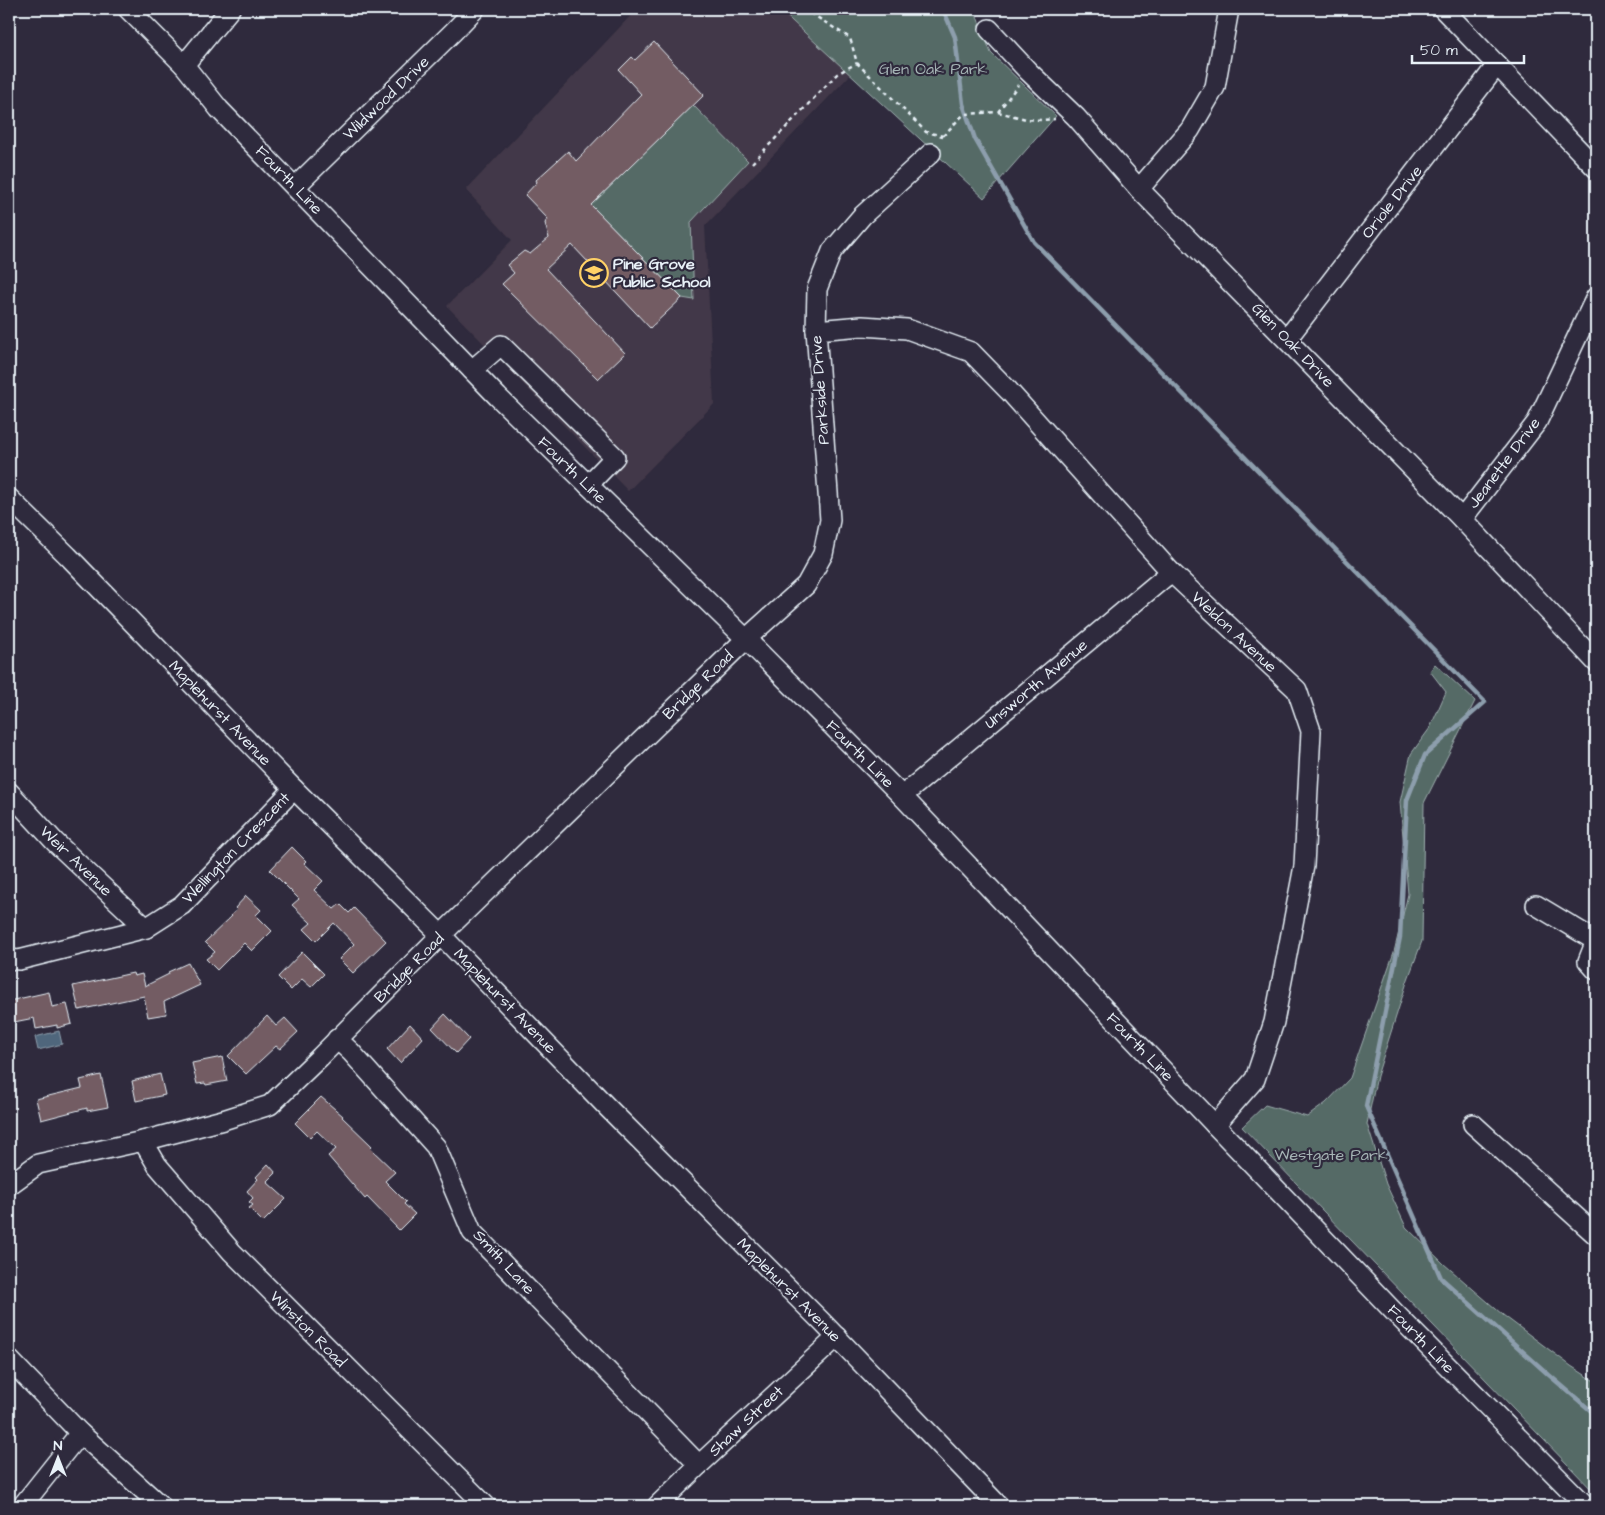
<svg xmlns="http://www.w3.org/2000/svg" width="1605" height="1515" font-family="'Architects Daughter',sans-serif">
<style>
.built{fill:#433948}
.green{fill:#556b66;stroke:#9eaeaf}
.water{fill:#50667b;stroke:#8d9ead}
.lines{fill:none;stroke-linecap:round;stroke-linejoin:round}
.stream{stroke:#8d9ead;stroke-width:4.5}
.building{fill:#735c63;stroke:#e8f1f8}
.minor-casing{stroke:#e8f1f8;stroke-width:22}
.path{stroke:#e8f1f8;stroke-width:2.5;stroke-dasharray:4 4;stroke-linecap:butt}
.minor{stroke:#2f2a3d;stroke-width:19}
.labels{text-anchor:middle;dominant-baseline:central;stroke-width:4.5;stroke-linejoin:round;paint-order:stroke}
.park-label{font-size:16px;fill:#a6b5b6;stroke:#2f2a3d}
.street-label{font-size:16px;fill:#e8f1f8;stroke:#2f2a3d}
.poi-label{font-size:16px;font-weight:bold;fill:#e8f1f8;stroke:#2f2a3d;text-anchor:start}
</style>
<rect width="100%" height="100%" fill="#2f2a3d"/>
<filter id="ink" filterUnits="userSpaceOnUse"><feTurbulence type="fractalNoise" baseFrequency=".02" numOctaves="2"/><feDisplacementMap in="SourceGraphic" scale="10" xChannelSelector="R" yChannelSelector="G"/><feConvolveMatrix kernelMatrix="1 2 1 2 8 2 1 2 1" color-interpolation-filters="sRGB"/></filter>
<g filter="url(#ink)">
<polygon class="built" points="637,9 779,9 851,74 705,226 714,404 628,491 447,306 512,240 466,190"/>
<g class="green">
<polygon points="779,9 974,9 991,53 1056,116 984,198"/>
<polygon points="693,105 748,161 691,222 694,300 682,298 591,205"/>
<polygon points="1435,664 1475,701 1424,803 1422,941 1407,982 1377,1076 1367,1124 1386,1184 1406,1227 1444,1264 1503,1315 1571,1366 1596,1382 1596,1494 1242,1127 1265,1105 1307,1117 1326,1103 1350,1078 1394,952 1408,894 1400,802 1411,754 1430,728 1446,692 1430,671"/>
</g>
<polygon class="water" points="59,1031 62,1044 38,1050 35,1037"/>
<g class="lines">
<polyline class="stream" points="943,9 955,37 963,104 975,139 1034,242 1485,702 1425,755 1407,800 1400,937 1366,1106 1441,1278 1549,1375 1596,1415"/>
</g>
<g class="building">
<polygon points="654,42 704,95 591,205 682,298 650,328 572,245 546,269 625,353 598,379 502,284 514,273 507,265 524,251 530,254 549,238 545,223 548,219 525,195 537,182 536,180 568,151 576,161 641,94 619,70 632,57 635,60"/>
<polygon points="292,847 306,861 304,863 323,881 314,890 334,909 340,904 349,913 354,908 386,941 353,973 339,959 354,944 334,923 316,941 304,929 311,923 292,905 299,899 270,870"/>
<polygon points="246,896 261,910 256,915 272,931 252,951 244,943 217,970 206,959 215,952 205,942 232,916 231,915 237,910 235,908"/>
<polygon points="302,952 324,974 311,987 302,979 291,990 278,977"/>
<polygon points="188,963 200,985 164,1002 166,1014 148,1017 144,996 79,1010 73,986 133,973 134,976 142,974 145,986 169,974 168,972"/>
<polygon points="49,992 52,1007 67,1004 72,1024 57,1028 57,1025 36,1029 34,1018 9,1023 9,1001"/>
<polygon points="445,1014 469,1039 456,1053 432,1028"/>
<polygon points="267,1016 276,1026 285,1018 298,1032 280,1049 276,1046 246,1074 228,1056"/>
<polygon points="410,1024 423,1038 400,1063 387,1049"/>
<polygon points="222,1057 227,1081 206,1085 205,1083 197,1084 192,1063"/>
<polygon points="160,1074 165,1095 136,1101 132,1081"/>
<polygon points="101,1075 108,1107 87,1111 87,1108 41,1120 36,1099 82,1088 80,1080"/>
<polygon points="321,1097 343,1116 342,1117 372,1146 370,1148 395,1172 385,1181 406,1202 404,1204 415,1214 399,1230 367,1197 365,1199 328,1156 336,1149 317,1131 310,1138 295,1123"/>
<polygon points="268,1164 276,1173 267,1182 286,1199 263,1222 249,1208 253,1205 249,1202 253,1198 247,1191 258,1179 256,1177"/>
</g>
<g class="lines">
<defs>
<g id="minor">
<polyline points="128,9 184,65 219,109 498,397 746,639 902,796 1215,1125 1398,1316 1586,1506"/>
<polyline points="1443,9 1596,168"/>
<polyline points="989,29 1028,71 1076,117 1139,189 1462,519 1596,662"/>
<polyline points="184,65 230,9"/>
<polyline points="295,187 453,32 475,9"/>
<polyline points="1139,189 1190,130 1215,87 1229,9"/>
<polyline points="816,330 862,326 907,329 971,352 1009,391 1171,572 1297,690 1311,731 1304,866 1274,1022 1255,1079 1215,1125"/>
<polyline points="1287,339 1497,65"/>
<polyline points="472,370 501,345 615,457 588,485"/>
<polyline points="9,498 68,556 294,789 441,935 608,1108 822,1322 999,1506"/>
<polyline points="1462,519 1537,422 1596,297"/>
<polyline points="9,792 55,842 146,928"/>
<polyline points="902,796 1171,572"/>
<polyline points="1536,905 1596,941"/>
<polyline points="1596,941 1588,961 1596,970"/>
<polyline points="9,959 19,960 146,928 182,905 294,789"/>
<polyline points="337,1039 351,1052 436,1147 472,1232 699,1465"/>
<polyline points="1473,1124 1596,1235"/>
<polyline points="143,1141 157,1165 232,1252 486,1506"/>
<polyline points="9,1185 38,1164 143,1141 223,1120 270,1105 320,1057 441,935 746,639 806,585 823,554 830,520 816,330 817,289 832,251 862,216 931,153"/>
<polyline points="9,1359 80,1433 161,1506"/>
<polyline points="22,1506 80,1433"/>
<polyline points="657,1506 699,1465 837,1337"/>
</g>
</defs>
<use href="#minor" class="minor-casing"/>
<g class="path">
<polyline points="804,9 850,38 857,63 926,132 943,136"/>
<polyline points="969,9 974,15"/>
<polyline points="998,112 1018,85"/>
<polyline points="943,136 960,118 965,114 998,112 1026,119 1042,120 1055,119"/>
<polyline points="752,163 837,74 857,63"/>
</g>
<use href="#minor" class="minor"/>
</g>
</g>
<defs>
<symbol id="school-ring" viewBox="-11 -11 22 22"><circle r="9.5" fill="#2f2a3d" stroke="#ffd166" stroke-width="1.5"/><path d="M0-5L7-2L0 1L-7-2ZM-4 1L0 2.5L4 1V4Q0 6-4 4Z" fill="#ffd166"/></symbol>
</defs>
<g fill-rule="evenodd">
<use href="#school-ring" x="578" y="257" width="32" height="32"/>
</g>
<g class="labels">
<g class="park-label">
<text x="933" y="69">Glen Oak Park</text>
<text x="1331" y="1155">Westgate Park</text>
</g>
<g class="street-label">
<text transform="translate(386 98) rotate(-44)">Wildwood Drive</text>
<text transform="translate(289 180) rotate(46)">Fourth Line</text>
<text transform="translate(1392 202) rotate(-52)">Oriole Drive</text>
<text transform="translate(1293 345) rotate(46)">Glen Oak Drive</text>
<text transform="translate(820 390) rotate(-94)">Parkside Drive</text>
<text transform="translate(1504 463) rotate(-53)">Jeanette Drive</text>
<text transform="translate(572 470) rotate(44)">Fourth Line</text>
<text transform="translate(1234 632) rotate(43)">Weldon Avenue</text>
<text transform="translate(1036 684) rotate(-40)">Unsworth Avenue</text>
<text transform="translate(698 685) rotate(-44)">Bridge Road</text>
<text transform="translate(220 713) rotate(46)">Maplehurst Avenue</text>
<text transform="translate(860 754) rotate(45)">Fourth Line</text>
<text transform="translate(236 848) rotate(-46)">Wellington Crescent</text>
<text transform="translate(76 861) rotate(44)">Weir Avenue</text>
<text transform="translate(409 968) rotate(-45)">Bridge Road</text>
<text transform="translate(505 1001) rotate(46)">Maplehurst Avenue</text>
<text transform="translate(1140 1047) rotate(46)">Fourth Line</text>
<text transform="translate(504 1262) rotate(47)">Smith Lane</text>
<text transform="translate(789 1290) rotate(45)">Maplehurst Avenue</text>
<text transform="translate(308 1329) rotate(45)">Winston Road</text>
<text transform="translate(1421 1339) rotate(46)">Fourth Line</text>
<text transform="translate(746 1421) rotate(-43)">Shaw Street</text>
</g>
<g class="poi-label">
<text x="613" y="264">Pine Grove<tspan x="613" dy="18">Public School</tspan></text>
</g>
</g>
<rect width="1605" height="1515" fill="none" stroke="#2f2a3d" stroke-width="30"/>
<rect x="15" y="15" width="1575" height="1485" fill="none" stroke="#e8f1f8" stroke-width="2" filter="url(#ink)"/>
<g transform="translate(58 1458)" stroke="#2f2a3d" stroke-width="4" paint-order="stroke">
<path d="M0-4L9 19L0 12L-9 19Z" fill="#e8f1f8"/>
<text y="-8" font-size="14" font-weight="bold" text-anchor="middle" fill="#e8f1f8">N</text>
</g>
<path d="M1412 55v8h112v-8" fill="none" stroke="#e8f1f8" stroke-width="2.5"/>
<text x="1420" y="55" font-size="15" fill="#e8f1f8" stroke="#2f2a3d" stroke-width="4" paint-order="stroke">50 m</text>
</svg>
